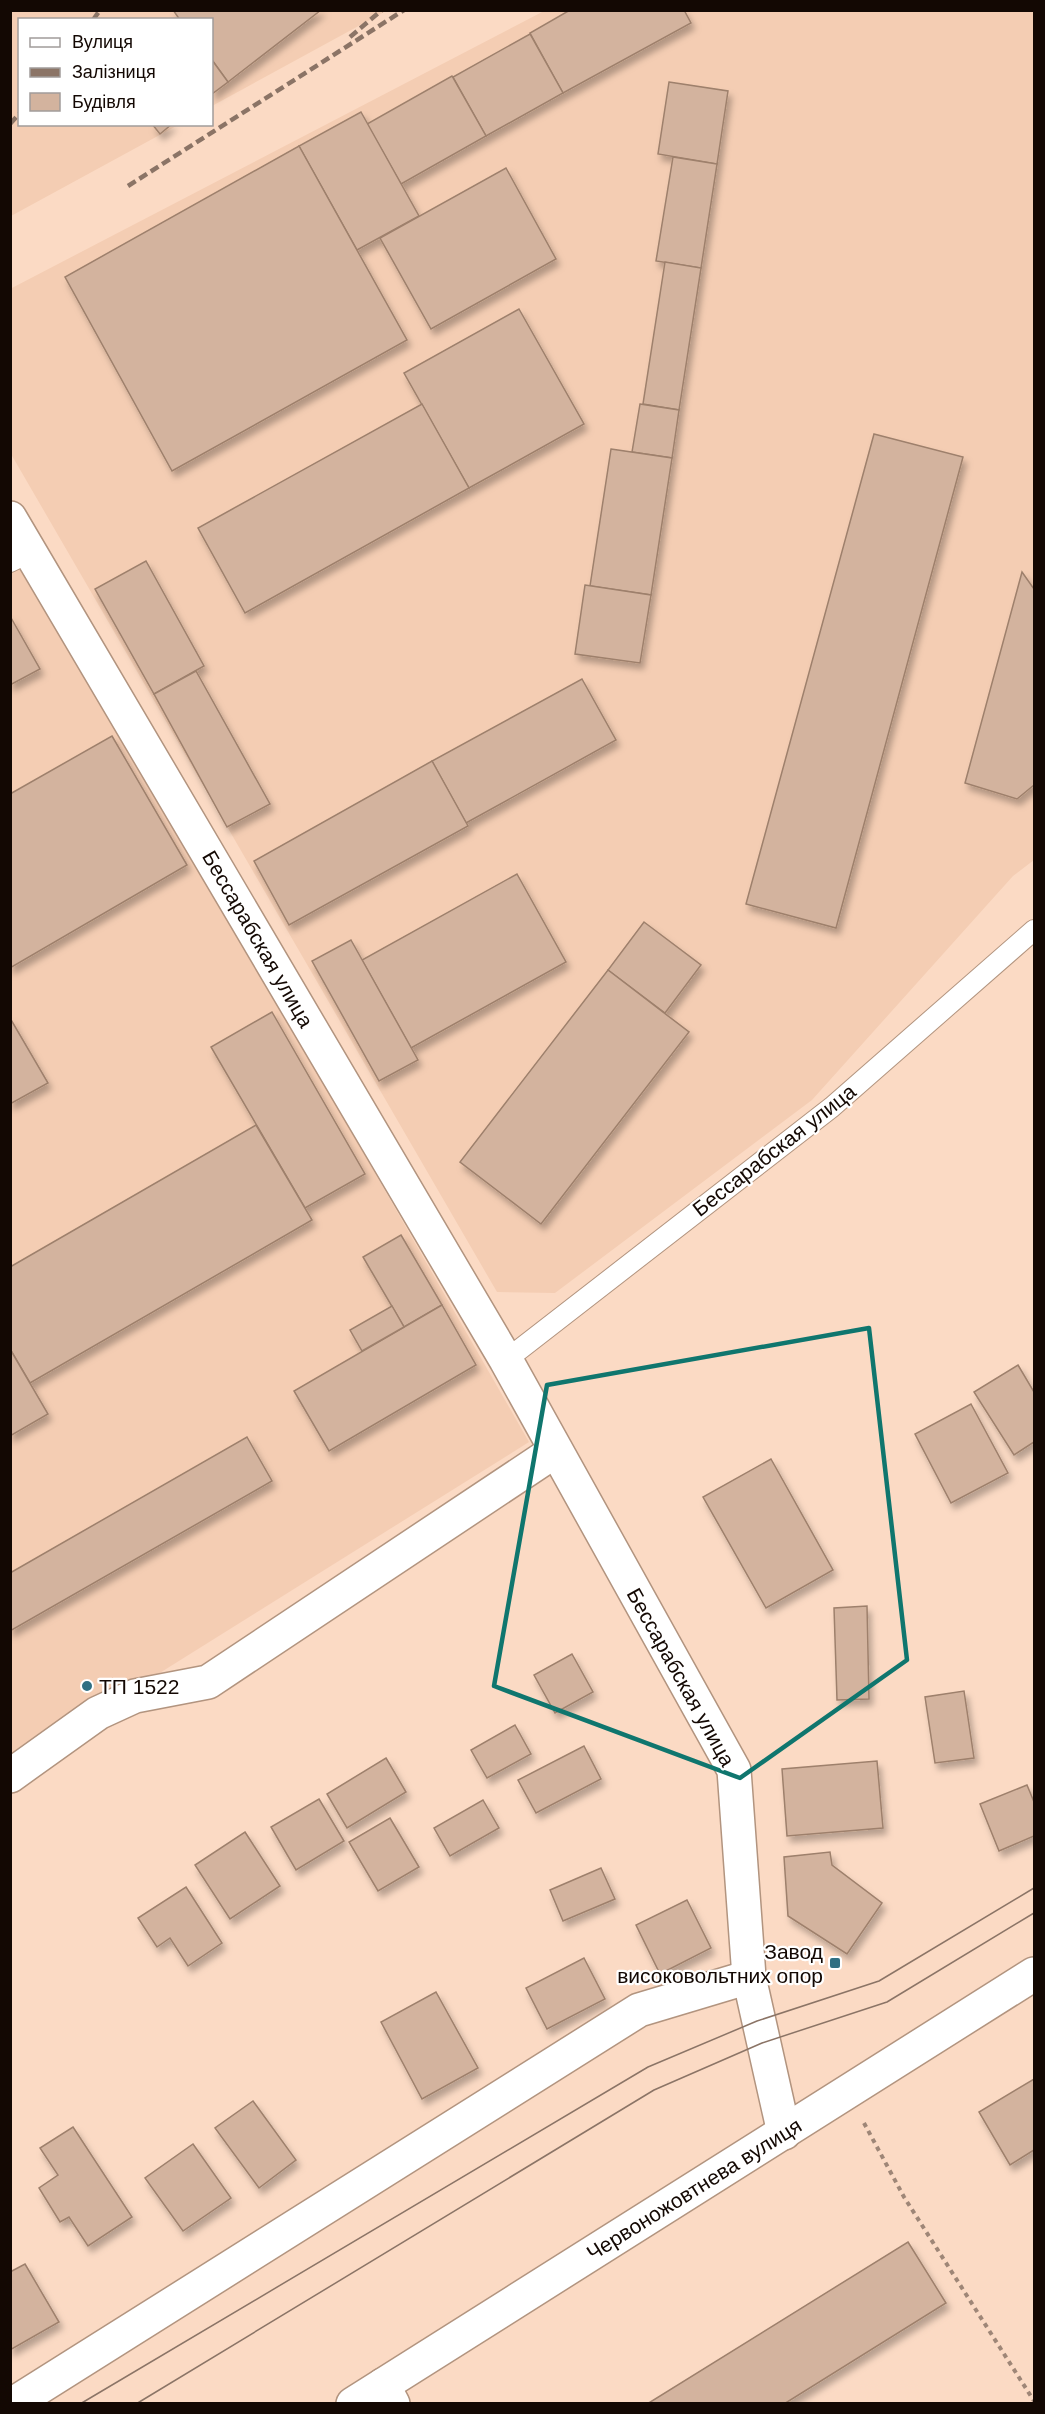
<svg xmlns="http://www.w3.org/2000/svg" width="1045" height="2414" font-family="Helvetica,sans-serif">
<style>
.built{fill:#f4cdb3}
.building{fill:#d3b39e;stroke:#9e806c;stroke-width:1.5;filter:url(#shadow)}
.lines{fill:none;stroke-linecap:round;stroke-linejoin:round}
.service-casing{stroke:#b2947f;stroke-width:22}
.minor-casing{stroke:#b2947f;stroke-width:36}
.secondary-casing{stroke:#b2947f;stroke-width:36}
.path{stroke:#9e8677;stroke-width:4;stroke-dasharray:4.5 4.5;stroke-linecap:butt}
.service{stroke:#fff;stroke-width:20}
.minor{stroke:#fff;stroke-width:33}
.secondary{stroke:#fff;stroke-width:33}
.tram{stroke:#8b7466;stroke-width:1.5}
.rail{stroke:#8b7466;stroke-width:4.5;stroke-dasharray:9 4.5;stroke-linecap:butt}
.marked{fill:none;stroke:#0f766e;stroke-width:4.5;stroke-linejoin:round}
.poi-dot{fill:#2f6f83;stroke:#fff;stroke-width:2}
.labels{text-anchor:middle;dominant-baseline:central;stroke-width:4.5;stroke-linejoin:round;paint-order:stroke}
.street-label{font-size:21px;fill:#130803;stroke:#fff}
.poi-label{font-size:21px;fill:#130803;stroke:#fff;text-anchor:start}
</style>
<defs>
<filter id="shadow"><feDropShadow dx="3.5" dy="6" stdDeviation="3" flood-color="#0004"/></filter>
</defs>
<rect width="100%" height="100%" fill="#fbdac4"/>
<g class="built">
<polygon points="11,11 386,11 212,106 212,20 20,20 20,124 178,125 11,216"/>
<polygon points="544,11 1034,11 1034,860 1013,876 812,1100 555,1293 497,1292 11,454 10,289"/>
<polygon points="10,544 100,693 529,1442 11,1766"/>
</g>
<g class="building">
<polygon points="173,10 321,10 228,82 212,60 212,20 180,20"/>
<polygon points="570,10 684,10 691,23 563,93 530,33"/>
<polygon points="530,34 563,93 486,136 453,77"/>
<polygon points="212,60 228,82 212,94"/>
<polygon points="452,76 486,136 401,184 367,124"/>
<polygon points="669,82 728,91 717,164 658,154"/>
<polygon points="361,112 419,216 357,250 299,146"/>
<polygon points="152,124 172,124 160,134"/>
<polygon points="299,146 407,340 172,471 65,277"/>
<polygon points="673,157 717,164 701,268 656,261"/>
<polygon points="506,168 556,259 431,329 380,238"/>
<polygon points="665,262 701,268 679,410 643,404"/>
<polygon points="519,309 584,424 469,488 404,373"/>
<polygon points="422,404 469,488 245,613 198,528"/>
<polygon points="640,404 679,410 672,458 632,452"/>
<polygon points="874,434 963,457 836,928 746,904"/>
<polygon points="611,449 672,458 651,595 590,586"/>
<polygon points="146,561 204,666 154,694 95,589"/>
<polygon points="1022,572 1034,589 1034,785 1017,799 965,783"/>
<polygon points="585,585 651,595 640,663 575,654"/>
<polygon points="10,616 40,669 10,685"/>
<polygon points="196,671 270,804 227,827 154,694"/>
<polygon points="582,679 616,740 466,823 432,761"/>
<polygon points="112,736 187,865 10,968 10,794"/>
<polygon points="432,761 468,826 289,925 254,861"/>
<polygon points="517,874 566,962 411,1048 362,960"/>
<polygon points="644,922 701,965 665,1013 608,970"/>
<polygon points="351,940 418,1060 379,1081 312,961"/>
<polygon points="608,970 689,1032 541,1224 460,1162"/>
<polygon points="272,1012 365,1174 305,1208 211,1047"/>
<polygon points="10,1018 48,1083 10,1104"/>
<polygon points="256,1125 312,1220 30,1383 10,1349 10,1267"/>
<polygon points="401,1235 442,1305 404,1327 363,1257"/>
<polygon points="442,1305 476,1365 329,1451 294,1391"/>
<polygon points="392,1306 404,1327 362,1351 350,1330"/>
<polygon points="10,1349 48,1414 10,1436"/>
<polygon points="1018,1365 1034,1392 1034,1442 1014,1455 974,1392"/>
<polygon points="971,1404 1008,1473 951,1503 915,1434"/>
<polygon points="247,1437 272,1481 10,1631 10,1573"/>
<polygon points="771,1459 833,1570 766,1608 703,1497"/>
<polygon points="867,1606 869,1699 837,1700 834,1608"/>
<polygon points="572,1654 593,1692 555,1713 534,1675"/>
<polygon points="964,1691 974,1758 935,1763 925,1697"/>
<polygon points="515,1725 531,1754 487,1778 471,1750"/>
<polygon points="584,1746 601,1779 536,1813 518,1780"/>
<polygon points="386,1758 406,1792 347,1828 327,1794"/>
<polygon points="877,1761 883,1828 787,1836 782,1769"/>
<polygon points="1027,1785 1034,1802 1034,1836 999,1851 980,1804"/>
<polygon points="319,1799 344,1841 296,1870 271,1827"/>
<polygon points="483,1800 499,1828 450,1856 434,1828"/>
<polygon points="390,1818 419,1867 378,1891 349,1842"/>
<polygon points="245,1832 280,1886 230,1919 195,1865"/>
<polygon points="830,1852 832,1865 882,1903 847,1954 788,1916 784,1857"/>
<polygon points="601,1868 615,1899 563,1921 550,1890"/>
<polygon points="186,1887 222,1943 188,1966 170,1938 157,1947 138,1918"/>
<polygon points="687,1900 711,1948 660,1974 636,1925"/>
<polygon points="584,1958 605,1999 547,2029 526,1988"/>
<polygon points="436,1992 478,2068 422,2099 381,2022"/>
<polygon points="1034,2079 1034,2150 1010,2165 979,2112"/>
<polygon points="253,2101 296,2160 259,2188 215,2128"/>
<polygon points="73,2127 132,2217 88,2246 69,2217 60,2222 39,2188 58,2175 40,2148"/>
<polygon points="193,2144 231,2198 183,2231 145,2178"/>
<polygon points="908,2242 946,2303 784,2404 647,2404"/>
<polygon points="25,2264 59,2322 10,2350 10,2272"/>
</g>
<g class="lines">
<defs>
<g id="service">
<polyline points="10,562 30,552"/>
<polyline points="506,1360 832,1107 1034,930"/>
</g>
<g id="minor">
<polyline points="10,518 506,1360 734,1770 749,1977 784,2133"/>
<polyline points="10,1776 98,1713 135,1696 208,1682 555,1451"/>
<polyline points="383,2385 393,2404"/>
<polyline points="13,2404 639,2010 749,1977"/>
</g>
<polyline id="secondary" points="353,2404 1034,1974"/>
</defs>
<use href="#service" class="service-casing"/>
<use href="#minor" class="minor-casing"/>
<use href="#secondary" class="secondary-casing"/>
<polyline class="path" points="864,2123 904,2197 1034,2401"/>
<use href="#service" class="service"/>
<use href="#minor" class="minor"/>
<use href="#secondary" class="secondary"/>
<g class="tram">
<polyline points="80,2404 648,2067 757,2021 879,1981 1034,1888"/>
<polyline points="136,2404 654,2090 762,2043 887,2002 1034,1913"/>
</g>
<g class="rail">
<polyline points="93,20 100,10"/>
<polyline points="350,37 382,10"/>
<polyline points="10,124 20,113"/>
<polyline points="128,186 404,10"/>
</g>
</g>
<path class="marked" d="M869,1328L907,1660L740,1778L494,1686L547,1385Z"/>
<g class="poi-dot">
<circle cx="87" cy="1686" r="6"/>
<rect x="829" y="1957" width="12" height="12" rx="3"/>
</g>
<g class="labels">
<g class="street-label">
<text transform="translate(258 939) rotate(60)">Бессарабская улица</text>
<text transform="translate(774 1150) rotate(-38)">Бессарабская улица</text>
<text transform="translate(681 1677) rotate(61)">Бессарабская улица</text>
<text transform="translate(694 2189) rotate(-32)">Червоножовтнева вулиця</text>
</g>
<g class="poi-label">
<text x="99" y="1686">ТП 1522</text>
<text x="823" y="1951" text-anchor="end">Завод<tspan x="823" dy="24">високовольтних опор</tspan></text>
</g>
</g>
<rect width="1045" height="2414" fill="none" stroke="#130803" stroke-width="24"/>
<rect x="18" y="18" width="195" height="108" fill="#ffffff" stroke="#a19c9a" stroke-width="1.5"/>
<rect x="30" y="38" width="30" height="9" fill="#ffffff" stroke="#a19c9a" stroke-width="1.5"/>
<text x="72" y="48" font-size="18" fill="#130803">Вулиця</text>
<rect x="30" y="68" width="30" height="9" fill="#8b7466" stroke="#a19c9a" stroke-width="1.5"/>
<text x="72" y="78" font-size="18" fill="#130803">Залізниця</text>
<rect x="30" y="93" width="30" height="18" fill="#d3b39e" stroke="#a19c9a" stroke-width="1.5"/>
<text x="72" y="108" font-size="18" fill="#130803">Будівля</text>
</svg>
